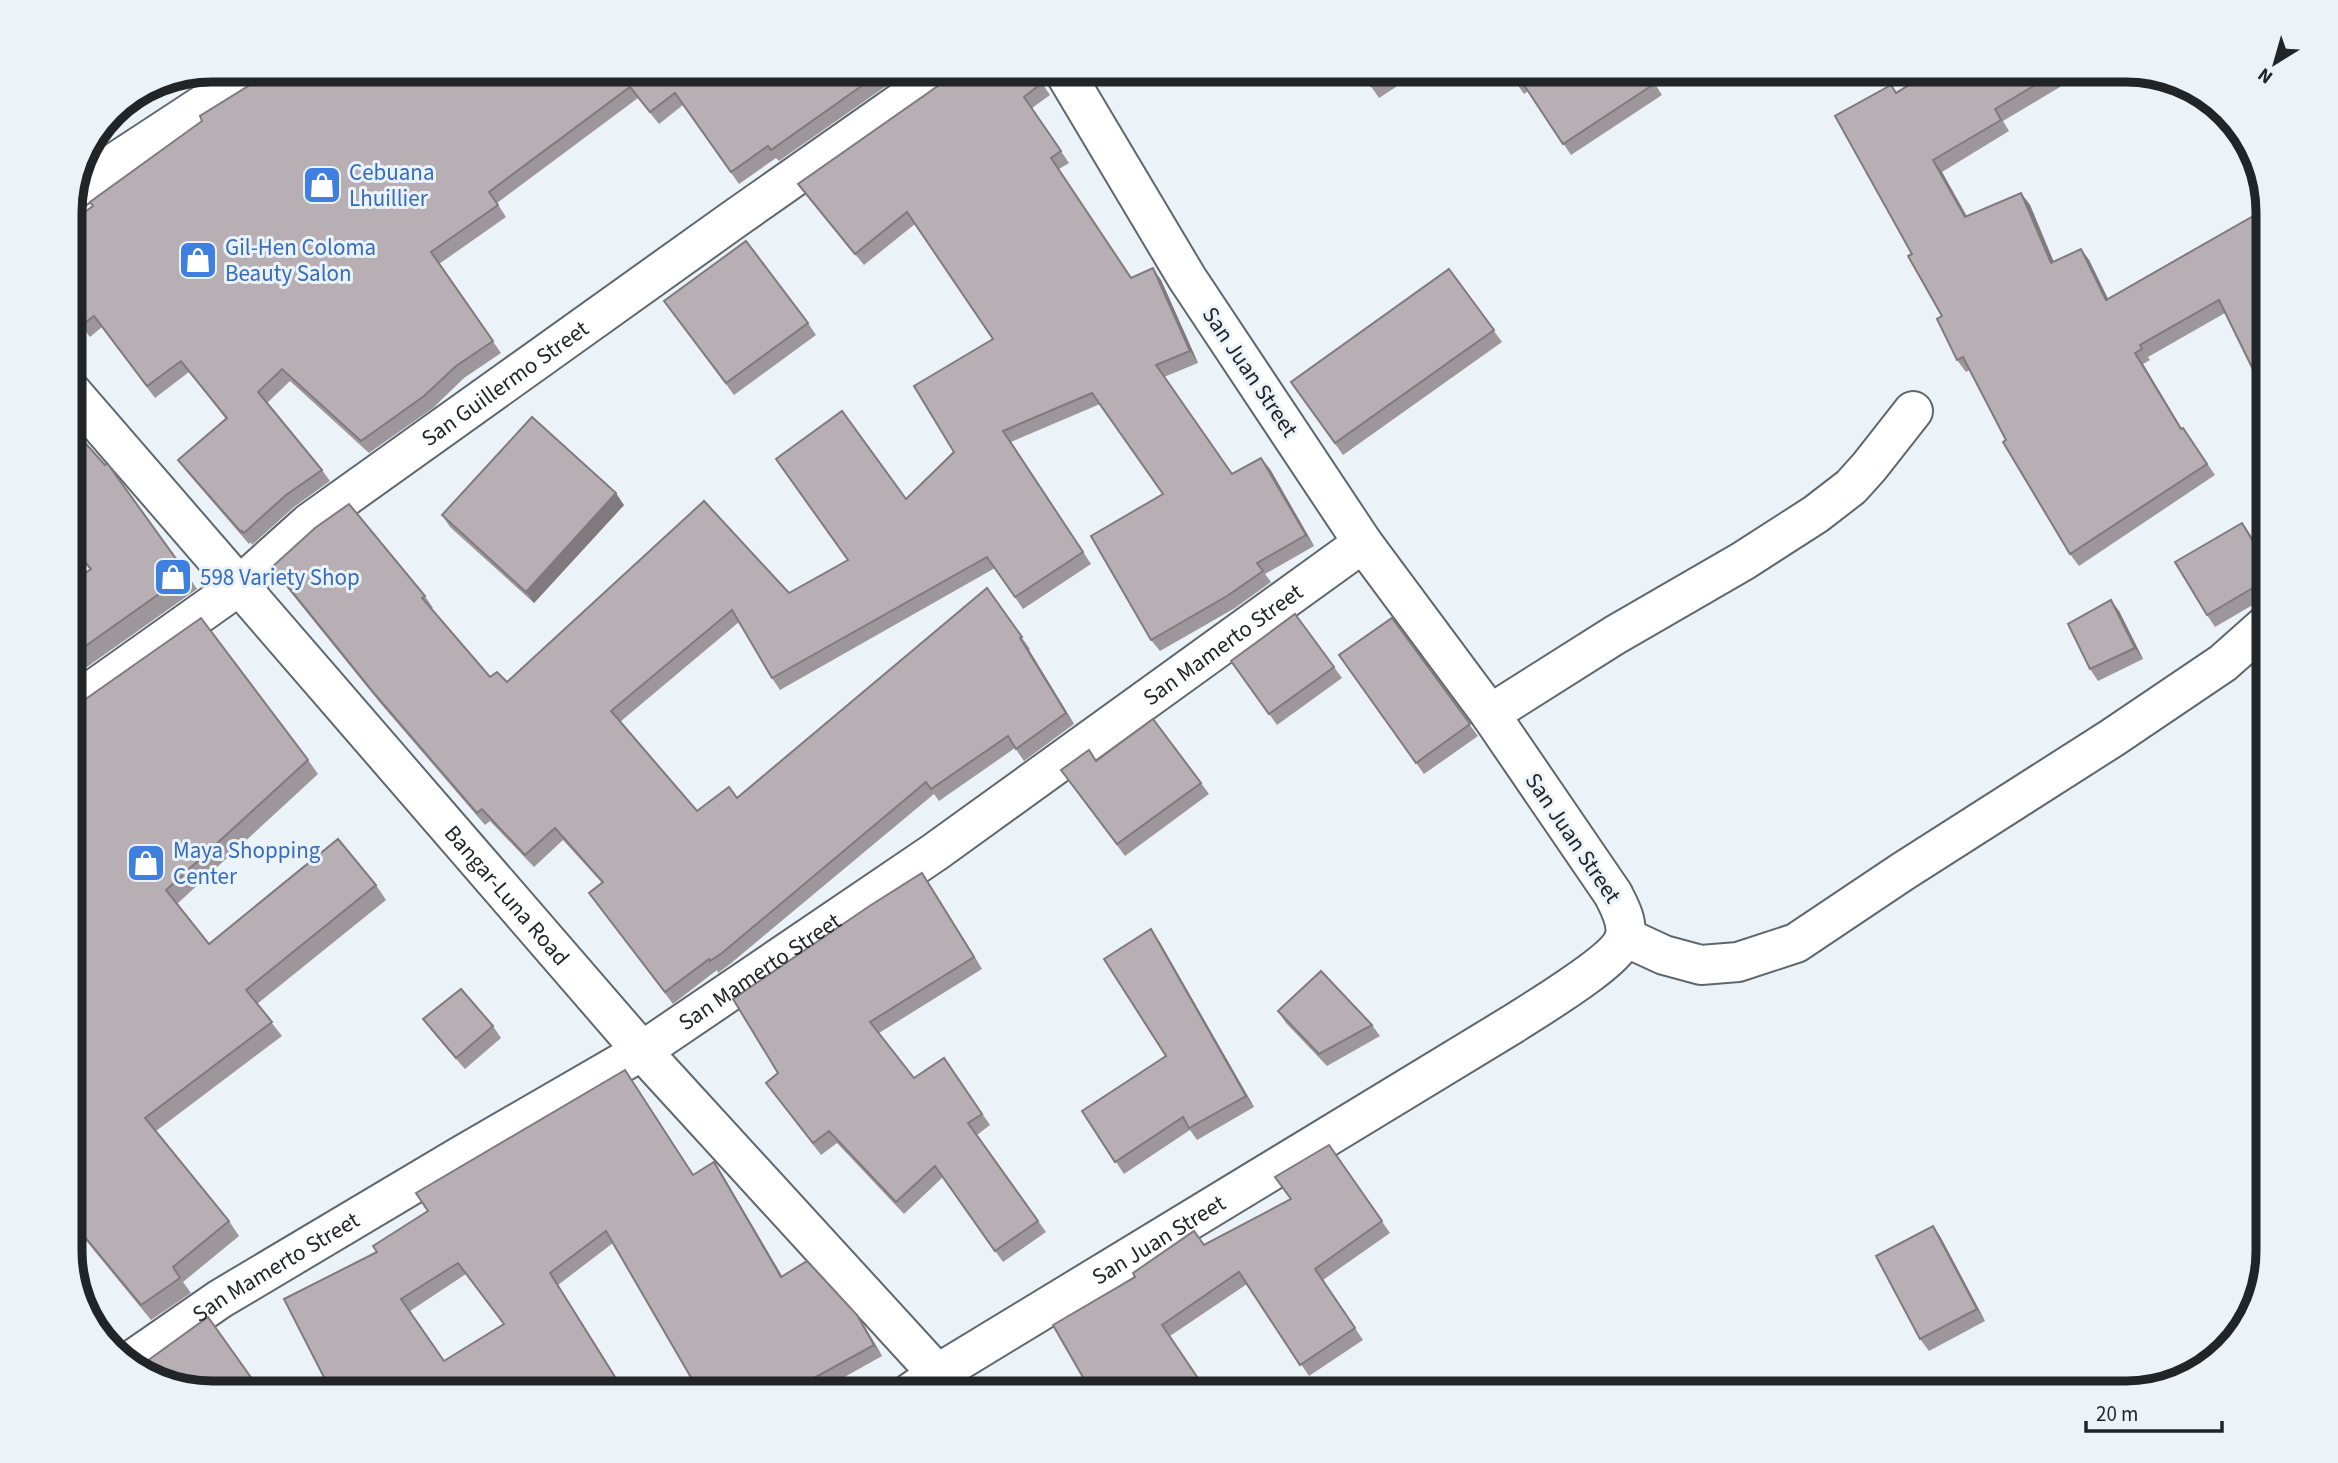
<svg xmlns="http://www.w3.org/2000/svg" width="2338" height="1463" font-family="'Source Sans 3',sans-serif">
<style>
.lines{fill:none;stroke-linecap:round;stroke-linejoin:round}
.minor-casing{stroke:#60676c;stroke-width:42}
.major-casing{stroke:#60676c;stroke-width:42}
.minor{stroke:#fff;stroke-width:38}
.major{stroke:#fff;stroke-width:38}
.wall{fill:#9d969b;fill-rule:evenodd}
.shaded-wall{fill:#807a7e}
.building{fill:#b7afb4;stroke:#807a7e;stroke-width:2;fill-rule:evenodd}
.labels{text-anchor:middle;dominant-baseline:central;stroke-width:6;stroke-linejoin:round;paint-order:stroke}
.shop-label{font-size:23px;fill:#366cbe;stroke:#ebf3f9;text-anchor:start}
.street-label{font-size:23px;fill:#222527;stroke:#ebf3f9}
.rim{fill:none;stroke:#222527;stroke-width:9}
</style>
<rect width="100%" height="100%" fill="#ebf3f9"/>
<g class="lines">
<defs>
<g id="minor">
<polyline points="73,190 256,70"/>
<path id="s1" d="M70,706L239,586L309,523L733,220L947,70"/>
<polyline points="1490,714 1615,635 1743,561 1816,514 1851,487 1869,467 1913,411"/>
<polyline points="1625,937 1664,955 1701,965 1738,962 1796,943 1902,872 2112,738 2223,663 2268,623"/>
<path id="s2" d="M129,1362L220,1299L462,1155L642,1051L935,852L1363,543"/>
<path id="s3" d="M910,1393L937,1374L1513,1024C1536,1009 1619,960 1625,936C1628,921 1619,906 1613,894L1490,714L1363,543L1187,278L1063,70"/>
</g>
<g id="major">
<path id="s4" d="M70,390L642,1051L955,1393"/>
</g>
</defs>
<use href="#minor" class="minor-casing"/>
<use href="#major" class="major-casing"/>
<use href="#minor" class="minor"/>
<use href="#major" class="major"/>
</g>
<g class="wall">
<polygon points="274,70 909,70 779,161 776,158 739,184 683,105 659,124 638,98 497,203 506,217 439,264 501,353 464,378 433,408 369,453 290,381 267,403 322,470 330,481 294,507 252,545 251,542 249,544 186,471 178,460 226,419 189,372 155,398 102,327 90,337 70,311 70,223"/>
<polygon points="1125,70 1158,70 1135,84"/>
<polygon points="1360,70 1422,70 1379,98"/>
<polygon points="1507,70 1646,70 1662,95 1571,155 1528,91 1524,94"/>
<polygon points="1806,70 1834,70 1818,83 1815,79 1813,81"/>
<polygon points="1933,70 2063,70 2070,81 2003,121 2009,131 1942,172 1967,216 2021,193 2030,205 2054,262 2081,249 2089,260 2108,299 2262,211 2225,313 2148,357 2150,360 2143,364 2182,429 2183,428 2215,475 2079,566 2070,554 2006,440 1970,370 1966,372 1957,360 1942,316 1912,254 1896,92"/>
<polygon points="952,76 1042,83 1050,95 1032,108 1069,163 1059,169 1131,277 1161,280 1198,363 1164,377 1232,474 1270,469 1314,546 1265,574 1271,582 1235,608 1160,651 1151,640 1163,494 1100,404 1011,442 1091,564 1023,609 995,568 780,690 772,678 739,622 620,722 697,811 737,798 987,588 1030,649 1029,650 1074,724 1024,761 1015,748 939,801 934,794 730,964 718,973 717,970 673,1004 589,893 602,883 563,840 534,867 490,821 485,825 381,704 280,579 272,567 425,596 433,608 431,609 490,677 507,682 704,501 789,593 848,560 906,499 954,452 993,339 915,224 864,265 806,195 798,184"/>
<polygon points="1449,269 1502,342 1343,455 1291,382"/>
<polygon points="673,313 808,323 816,335 734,395"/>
<polygon points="70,426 187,574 197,589 70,679 70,584 90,570 70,544"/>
<polygon points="624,505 534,603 450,527 442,515"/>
<polygon points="2242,523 2268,564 2268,596 2215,627 2207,615"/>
<polygon points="2119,611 2143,659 2098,681 2090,669"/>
<polygon points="1295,614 1342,678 1277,725 1231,661"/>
<polygon points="1392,618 1478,736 1424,774 1339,655"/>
<polygon points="70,710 308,760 318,774 177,904 209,944 376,885 386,900 257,1004 282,1036 156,1131 229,1221 239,1236 183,1282 191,1293 151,1320 70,1221"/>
<polygon points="1097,760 1201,783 1209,794 1125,856 1061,770"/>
<polygon points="930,885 982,969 879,1033 914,1078 944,1058 990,1125 977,1135 1046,1232 1003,1262 943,1177 904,1214 837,1143 821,1155 766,1083 778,1073"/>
<polygon points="1159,941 1254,1107 1197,1140 1190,1130 1124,1174 1082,1111 1166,1056"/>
<polygon points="1278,1011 1372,1025 1380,1036 1327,1066 1286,1023"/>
<polygon points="423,1019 493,1026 501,1038 465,1069 431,1030"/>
<polygon points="1329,1145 1390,1233 1323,1280 1363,1340 1309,1376 1247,1284 1170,1336 1092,1393 1204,1245 1291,1199"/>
<path d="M693,1174H722L782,1276L865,1327L882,1356L816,1393H700L613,1243L558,1285L626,1393H332L284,1299ZM466,1274L504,1324L444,1361L410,1311Z"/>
<polygon points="1933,1226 1941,1238 1985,1321 1929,1351 1920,1339"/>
</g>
<g class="shaded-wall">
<polygon points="1933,160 1942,172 1973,229 1965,217"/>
<polygon points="2021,193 2030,205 2059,275 2051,263"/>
<polygon points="2081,249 2089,260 2114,311 2106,300"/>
<polygon points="1153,268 1161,280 1198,363 1190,351"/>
<polygon points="2135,353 2143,364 2189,441 2181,429"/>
<polygon points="1261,458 1270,469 1314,546 1306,535"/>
<polygon points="616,493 624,505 534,603 526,592"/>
<polygon points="2242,523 2250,534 2268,564 2268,566"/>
<polygon points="2111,600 2119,611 2143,659 2135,648"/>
<polygon points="1020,638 1029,650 1074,724 1066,713"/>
<polygon points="922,873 930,885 982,969 974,957"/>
<polygon points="1151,929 1159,941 1254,1107 1246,1096"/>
<polygon points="714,1162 722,1174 789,1288 781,1277"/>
<polygon points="1933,1226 1941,1238 1985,1321 1977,1309"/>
<polygon points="550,1273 558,1285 626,1393 625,1393"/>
<polygon points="857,1315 865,1327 882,1356 874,1345"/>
</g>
<g class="building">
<polygon points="274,70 884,70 771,150 768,146 731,172 675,93 650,112 630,87 489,192 498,205 431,252 493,341 456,366 424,396 361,441 282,369 258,392 322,470 286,495 244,533 242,531 241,532 178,460 227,418 181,361 147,386 94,316 82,325 70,310 70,223 93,206 90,202 202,121 200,116"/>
<polygon points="957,70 1032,70 1042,83 1024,97 1061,151 1051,158 1131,278 1153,268 1190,351 1156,365 1232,474 1261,458 1306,535 1257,563 1263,571 1227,596 1151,640 1091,536 1163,494 1092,393 1003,431 1083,552 1015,597 987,557 772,678 732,610 611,711 697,811 729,787 737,798 987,588 1022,637 1020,638 1066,713 1016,749 1008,736 931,789 926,782 722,953 710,961 709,959 665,992 589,893 603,882 555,828 525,855 482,809 477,813 373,692 272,567 315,528 349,504 425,596 422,598 490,677 497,672 507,682 704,501 789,593 848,560 776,459 842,411 906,499 954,452 914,386 993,339 907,212 855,254 798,184 952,76"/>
<polygon points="1360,70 1396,70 1371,86"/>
<polygon points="1507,70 1645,70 1654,84 1563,144 1520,79 1516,82"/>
<polygon points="1933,70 2060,70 1995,109 2001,120 1933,160 1965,217 2021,193 2051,263 2081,249 2106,300 2262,211 2268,221 2268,400 2219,300 2140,345 2142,349 2135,353 2181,429 2183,428 2207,464 2070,554 2003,442 2006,440 1963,357 1957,360 1937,319 1942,316 1908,256 1912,254 1835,116 1891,85 1896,93"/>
<polygon points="746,241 808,323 726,383 664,301"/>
<polygon points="1449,269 1494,330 1335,443 1291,382"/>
<polygon points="2268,410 2268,432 2258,417"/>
<polygon points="532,417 616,493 526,592 442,515"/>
<polygon points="70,426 105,465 107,463 187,574 70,657 70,584 91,569 70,543"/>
<polygon points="2242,523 2268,566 2268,579 2207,615 2175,562"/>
<polygon points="2111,600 2135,648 2090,669 2068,624"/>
<polygon points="1295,614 1334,667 1269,714 1231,661"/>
<polygon points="201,618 308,760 166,890 209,944 338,839 376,885 246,990 272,1022 145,1118 229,1221 173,1267 180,1278 141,1305 70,1219 70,710"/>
<polygon points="1392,618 1470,724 1416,763 1339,655"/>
<polygon points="1153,719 1201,783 1117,844 1061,770 1089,750 1096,761"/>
<polygon points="922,873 974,957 870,1022 914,1078 944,1058 982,1114 968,1123 1038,1221 995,1251 935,1166 896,1202 829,1131 813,1143 766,1083 778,1073 733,999 871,905"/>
<polygon points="1151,929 1246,1096 1189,1128 1183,1117 1115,1162 1082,1111 1166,1056 1104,959"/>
<polygon points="1321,971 1372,1025 1319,1054 1278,1011"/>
<polygon points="461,989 493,1026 456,1058 423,1019"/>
<path d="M625,1070L693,1175L714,1162L781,1277L807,1261L857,1315L874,1345L787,1393H700L606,1231L550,1273L625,1393H553L546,1385L533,1393H511L507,1386L498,1393H332L284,1299L377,1252L373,1246L428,1211L416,1193ZM458,1263L504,1324L444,1361L401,1299Z"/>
<polygon points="1329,1145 1382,1221 1315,1269 1355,1328 1300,1365 1239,1272 1162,1325 1208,1393 1092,1393 1053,1325 1135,1277 1133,1273 1194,1231 1204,1245 1291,1199 1275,1177"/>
<polygon points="1933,1226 1977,1309 1920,1339 1876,1256"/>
<polygon points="208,1317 262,1393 212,1393 141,1374 136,1369"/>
</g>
<defs>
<symbol id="shop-square" viewBox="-11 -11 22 22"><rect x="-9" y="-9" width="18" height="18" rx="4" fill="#3f7fe0" stroke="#ebf3f9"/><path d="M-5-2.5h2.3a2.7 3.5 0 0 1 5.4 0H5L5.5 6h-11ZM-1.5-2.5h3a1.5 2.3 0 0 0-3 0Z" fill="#fff"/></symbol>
</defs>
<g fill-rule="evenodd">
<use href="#shop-square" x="300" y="163" width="44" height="44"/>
<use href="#shop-square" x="176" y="238" width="44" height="44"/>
<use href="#shop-square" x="151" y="555" width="44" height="44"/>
<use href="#shop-square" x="124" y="841" width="44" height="44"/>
</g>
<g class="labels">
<g class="shop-label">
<text x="349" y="172">Cebuana<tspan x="349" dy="26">Lhuillier</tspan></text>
<text x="225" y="247">Gil-Hen Coloma<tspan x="225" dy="26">Beauty Salon</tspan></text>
<text x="200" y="577">598 Variety Shop</text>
<text x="173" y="850">Maya Shopping<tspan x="173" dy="26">Center</tspan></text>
</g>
<g class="street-label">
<text transform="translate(1250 372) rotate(56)">San Juan Street</text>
<text stroke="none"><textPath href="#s1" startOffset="542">San Guillermo Street</textPath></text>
<text stroke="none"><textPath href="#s2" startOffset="1309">San Mamerto Street</textPath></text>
<text transform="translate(1573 838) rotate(56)">San Juan Street</text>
<text stroke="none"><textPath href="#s4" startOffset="668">Bangar-Luna Road</textPath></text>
<text stroke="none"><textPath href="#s2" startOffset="742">San Mamerto Street</textPath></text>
<text stroke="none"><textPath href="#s3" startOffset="292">San Juan Street</textPath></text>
<text stroke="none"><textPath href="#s2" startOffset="175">San Mamerto Street</textPath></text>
</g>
</g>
<path d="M0 0H2338V1463H0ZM212 82H2126A130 130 0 0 1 2256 212V1251A130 130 0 0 1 2126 1381H212A130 130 0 0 1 82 1251V212A130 130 0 0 1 212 82Z" fill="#ebf3f9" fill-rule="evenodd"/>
<path class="rim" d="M212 82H2126A130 130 0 0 1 2256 212V1251A130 130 0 0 1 2126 1381H212A130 130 0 0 1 82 1251V212A130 130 0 0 1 212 82Z"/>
<g transform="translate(2275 63) rotate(217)" stroke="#ebf3f9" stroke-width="5" paint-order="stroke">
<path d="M0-5L12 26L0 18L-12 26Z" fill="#222527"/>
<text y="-10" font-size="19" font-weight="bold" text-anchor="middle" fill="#222527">N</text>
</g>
<path d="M2086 1421v10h136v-10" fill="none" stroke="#222527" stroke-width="3.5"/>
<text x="2096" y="1421" font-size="21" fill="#222527" stroke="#ebf3f9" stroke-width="5" paint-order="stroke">20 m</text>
</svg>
